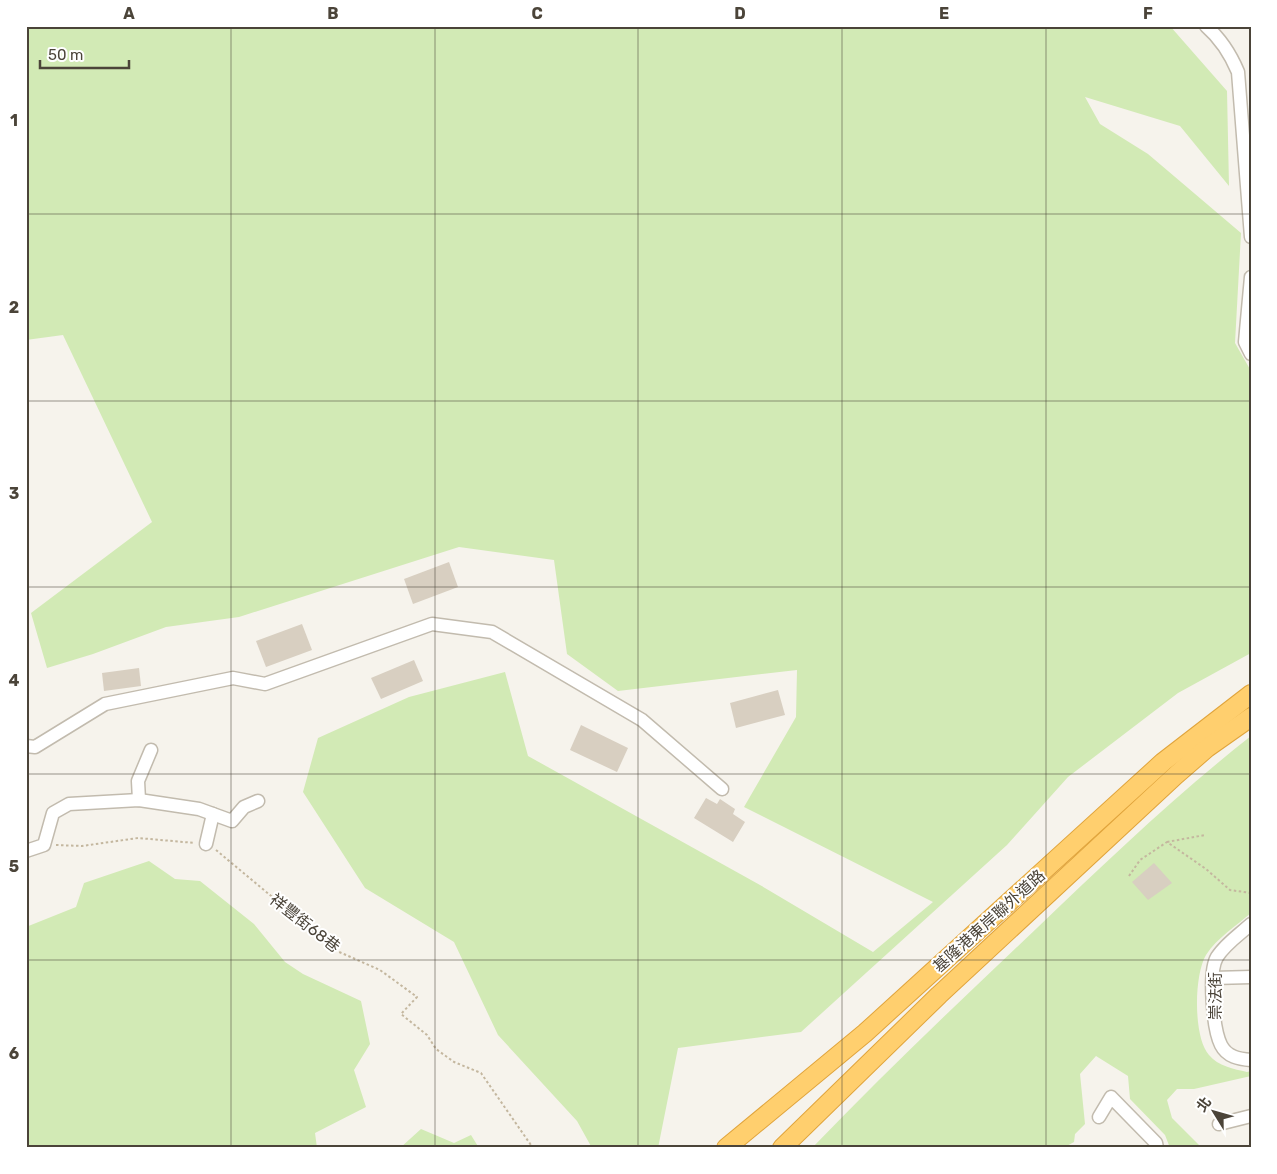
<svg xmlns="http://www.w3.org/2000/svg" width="1277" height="1174" font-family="Rubik,'Noto Sans TC',sans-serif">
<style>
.green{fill:#d2eab5}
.building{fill:#d8cfc1}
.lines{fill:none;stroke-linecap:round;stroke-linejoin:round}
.minor-casing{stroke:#c2bbae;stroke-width:15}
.highway-casing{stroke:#e0a43c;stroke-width:20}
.path{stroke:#c4b79f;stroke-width:2;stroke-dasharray:2.5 2.5;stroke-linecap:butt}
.minor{stroke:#fff;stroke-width:12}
.highway{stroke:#ffcf6e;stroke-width:18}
.grid{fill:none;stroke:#4b4439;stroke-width:1;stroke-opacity:0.55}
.labels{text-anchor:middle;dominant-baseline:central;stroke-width:4;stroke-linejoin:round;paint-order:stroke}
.street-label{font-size:16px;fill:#4b4439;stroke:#fff}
.neatline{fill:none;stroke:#4b4439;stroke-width:2}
.grid-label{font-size:16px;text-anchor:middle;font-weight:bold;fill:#4b4439}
</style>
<rect width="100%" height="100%" fill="#f6f3ec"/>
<g class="green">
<polygon points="26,26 1170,26 1227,91 1229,186 1180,126 1085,97 1100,124 1148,154 1241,233 1235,343 1251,371 1251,653 1178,693 1068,777 1007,845 801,1032 678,1048 658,1148 592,1148 577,1121 498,1035 454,942 365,888 303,792 318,738 409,697 505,672 528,756 760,885 873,952 933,902 744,807 796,717 797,670 618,691 567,654 554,560 459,547 239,617 166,627 93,654 47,668 31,613 152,522 63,335 26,340"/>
<path d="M1251,736V913C1236,926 1217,938 1206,955C1194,975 1193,1037 1209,1055C1218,1066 1234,1069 1247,1072L1251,1071V1076L1194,1089H1177L1167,1100L1172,1118L1202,1148H1170L1165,1135L1130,1099L1128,1076L1096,1056L1080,1074L1085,1124L1075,1134L1074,1142L1063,1148H812C885,1072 961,1000 1037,928C1106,862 1176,795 1251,736Z"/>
<polygon points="149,861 175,879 200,881 254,924 285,962 303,974 361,1001 370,1044 354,1070 366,1107 315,1133 317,1148 26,1148 26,927 76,907 84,883"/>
<polygon points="421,1129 454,1143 471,1135 479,1148 400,1148"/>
</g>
<g class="building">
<polygon points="449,562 458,587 413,604 404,579"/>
<polygon points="302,624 312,650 266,667 256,641"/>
<polygon points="414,660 423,681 381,699 371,678"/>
<polygon points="139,668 141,686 104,691 102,673"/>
<polygon points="778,690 785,715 736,728 730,703"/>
<polygon points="581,725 628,748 617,772 570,750"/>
<polygon points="706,798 717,804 720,799 735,809 733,814 745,822 733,842 694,818"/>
<polygon points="1154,863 1172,883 1148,900 1132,882"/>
</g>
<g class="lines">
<defs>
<g id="minor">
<path d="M1206,26C1221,39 1230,53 1238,72L1251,237"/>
<polyline points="1251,277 1245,342 1251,354"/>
<polyline points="26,746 35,747 105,704 233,678 265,684 432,624 492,632 642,720 722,789"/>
<polyline points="139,800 138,781 151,750"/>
<polyline points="206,844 213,814"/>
<polyline points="26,851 44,845 53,813 69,804 139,800 199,809 232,821 244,807 258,801"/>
<path d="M1251,924C1240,934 1225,944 1217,957C1208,972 1213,1029 1221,1045C1227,1057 1239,1059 1251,1060"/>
<polyline points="1213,978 1251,977"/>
<polyline points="1099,1117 1111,1097 1156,1143 1157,1148"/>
<polyline points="1219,1124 1251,1116"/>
</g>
<g id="highway">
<polyline points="726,1148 865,1033 1163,762 1251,694"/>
<polyline points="782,1148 939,995 1176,775 1207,748 1251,717"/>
</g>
</defs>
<use href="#minor" class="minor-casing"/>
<use href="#highway" class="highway-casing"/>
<g class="path">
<polyline points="1167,842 1205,835"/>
<polyline points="56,845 82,846 138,838 195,843"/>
<polyline points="216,850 337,951 380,970 417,997 401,1014 427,1035 436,1049 454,1062 481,1073 533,1148"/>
<polyline points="1129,876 1140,860 1167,842 1206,869 1230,890 1251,893"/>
</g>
<use href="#minor" class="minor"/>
<use href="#highway" class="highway"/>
</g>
<path class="grid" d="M231,26V1148M435,26V1148M638,26V1148M842,26V1148M1046,26V1148M26,214H1251M26,401H1251M26,587H1251M26,774H1251M26,960H1251"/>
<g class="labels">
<g class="street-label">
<text transform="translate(989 921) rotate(-42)">基隆港東岸聯外道路</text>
<text transform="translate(305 923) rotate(38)">祥豐街68巷</text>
<text transform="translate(1215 996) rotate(-90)">崇法街</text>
</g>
</g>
<rect width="1277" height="1174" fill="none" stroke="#ffffff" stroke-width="55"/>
<g transform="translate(1214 1112) rotate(307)" stroke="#ffffff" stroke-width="4" paint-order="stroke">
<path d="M0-4L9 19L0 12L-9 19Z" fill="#4b4439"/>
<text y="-8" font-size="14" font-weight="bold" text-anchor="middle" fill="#4b4439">北</text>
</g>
<path d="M40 60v8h89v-8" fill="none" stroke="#4b4439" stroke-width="2.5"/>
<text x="48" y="60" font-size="15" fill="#4b4439" stroke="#ffffff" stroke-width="4" paint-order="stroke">50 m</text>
<rect x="28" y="28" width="1222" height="1118" class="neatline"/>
<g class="grid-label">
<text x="129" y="19">A</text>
<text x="333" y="19">B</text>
<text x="537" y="19">C</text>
<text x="740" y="19">D</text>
<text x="944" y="19">E</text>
<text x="1148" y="19">F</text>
<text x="14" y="126">1</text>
<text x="14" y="313">2</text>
<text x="14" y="499">3</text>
<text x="14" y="686">4</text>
<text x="14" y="872">5</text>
<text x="14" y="1059">6</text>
</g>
</svg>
